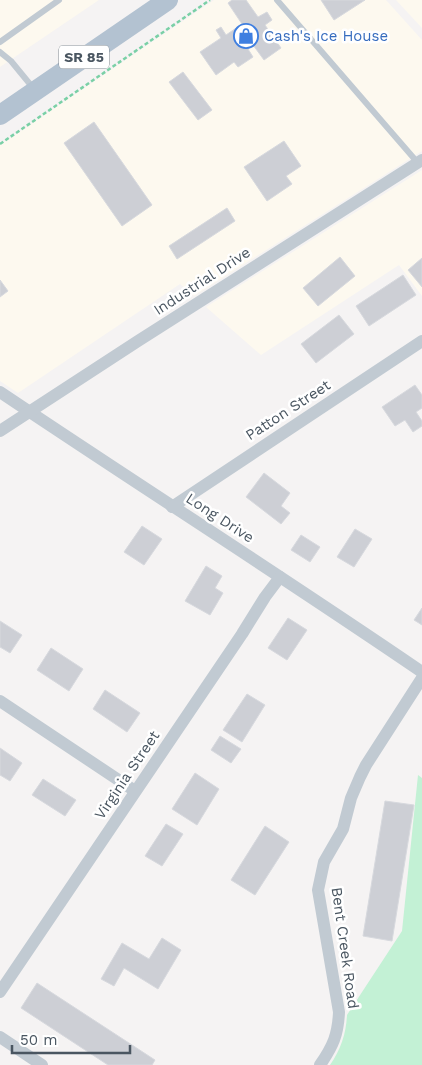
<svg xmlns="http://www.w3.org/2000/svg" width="422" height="1065" font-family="'Work Sans',sans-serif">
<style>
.commercial{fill:#fdf9ef}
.green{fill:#c3f1d5}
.building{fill:#cdcfd5;stroke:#d7d9de}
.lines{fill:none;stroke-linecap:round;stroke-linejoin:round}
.path{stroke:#7ad0a6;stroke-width:2.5;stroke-dasharray:4 2.5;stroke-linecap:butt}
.lane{stroke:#c1cad2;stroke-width:6}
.street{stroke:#c1cad2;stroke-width:12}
.primary{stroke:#b3c2d1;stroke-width:20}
.labels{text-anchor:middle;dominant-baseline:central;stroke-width:5;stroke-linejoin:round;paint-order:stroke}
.shield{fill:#fff;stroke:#808990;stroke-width:1}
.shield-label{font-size:14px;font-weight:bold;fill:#4a5661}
.shop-label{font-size:15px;fill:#366cbe;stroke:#fff;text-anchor:start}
.street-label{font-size:15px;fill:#4a5661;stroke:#fff}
</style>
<rect width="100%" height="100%" fill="#f5f3f3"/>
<g class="commercial">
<polygon points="0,0 99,0 0,67"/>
<polygon points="214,0 386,0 422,40 422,151 194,296 180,284 18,393 0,381 0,145"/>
<polygon points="396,0 422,0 422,28"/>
<polygon points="422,170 422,296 399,265 261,355 206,307"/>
</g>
<path class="green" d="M418,775L422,778V1065H330C341,1049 346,1034 347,1015L402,931Z"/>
<g class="building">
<polygon points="232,0 246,0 258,17 267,12 272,20 265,25 281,48 264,60 253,45 248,49 253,57 238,67 234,62 216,75 200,52 221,38 216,30 221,27 226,35 242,24 228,3"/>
<polygon points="321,0 365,0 334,20"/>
<polygon points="183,72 212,110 198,120 169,82"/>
<polygon points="94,122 152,205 122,226 64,143"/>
<polygon points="284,141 301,166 286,176 292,184 267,201 244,167"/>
<polygon points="227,208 235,221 177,259 169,246"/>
<polygon points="340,257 355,276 318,306 303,288"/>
<polygon points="422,258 422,287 408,270"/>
<polygon points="403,275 416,295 369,326 356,306"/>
<polygon points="0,280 8,291 0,297"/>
<polygon points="339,315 354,334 316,363 301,344"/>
<polygon points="415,385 422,395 422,408 416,412 422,421 422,426 413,432 405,420 395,426 382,407"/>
<polygon points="264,473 290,493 281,506 290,513 281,524 246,497"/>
<polygon points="142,526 162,539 144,565 124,552"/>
<polygon points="355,529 372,539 354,567 337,557"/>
<polygon points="301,535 320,547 310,562 291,550"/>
<polygon points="206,566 222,576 215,588 223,593 210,615 185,601"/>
<polygon points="422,608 422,625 414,620"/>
<polygon points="288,618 307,630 287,660 268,648"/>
<polygon points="0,621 22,635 10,653 0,647"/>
<polygon points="51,648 83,669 69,691 37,670"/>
<polygon points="105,690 140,713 127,732 93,709"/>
<polygon points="247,694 265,705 242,742 223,730"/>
<polygon points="220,736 241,749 231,763 211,750"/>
<polygon points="0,748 22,763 10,781 0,775"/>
<polygon points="195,773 219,789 197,825 172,809"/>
<polygon points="43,779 76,800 65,816 32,795"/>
<polygon points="385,801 414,805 392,941 363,936"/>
<polygon points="166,824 183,834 162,866 145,856"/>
<polygon points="265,826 289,842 255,895 231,880"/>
<polygon points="162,938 181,950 158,989 124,968 114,986 101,979 122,943 149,959"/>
<polygon points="37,983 155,1060 152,1065 108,1065 21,1008"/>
</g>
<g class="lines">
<polyline class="path" points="0,144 210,0"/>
<g class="lane">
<polyline points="277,0 418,163"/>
<polyline points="0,42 59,0"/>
<polyline points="0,52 11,61 34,89"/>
</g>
<g class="street">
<path d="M0,392C140,486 283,577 422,672"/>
<polyline points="0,431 138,341 422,160"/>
<polyline points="172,507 422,341"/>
<polyline points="0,701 135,791"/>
<polyline points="0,992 242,634 265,597 280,577"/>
<polyline points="0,1037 42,1065"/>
<path d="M320,1065C333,1046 338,1035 339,1012L318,890L324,862L343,829L351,798L360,777L366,765L422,678"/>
</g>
<polyline class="primary" points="0,115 168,0"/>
</g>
<defs>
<symbol id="shop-ring" viewBox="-11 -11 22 22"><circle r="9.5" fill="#fff" stroke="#3f7fe0" stroke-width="1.5"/><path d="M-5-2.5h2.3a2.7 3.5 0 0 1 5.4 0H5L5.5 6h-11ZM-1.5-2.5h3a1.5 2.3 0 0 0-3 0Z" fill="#3f7fe0"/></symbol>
</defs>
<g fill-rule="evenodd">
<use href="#shop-ring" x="232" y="22" width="28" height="28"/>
</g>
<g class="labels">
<rect class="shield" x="59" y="45.5" width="50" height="23" rx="4"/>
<g class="shield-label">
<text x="84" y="57">SR 85</text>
</g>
<g class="shop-label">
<text x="264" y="36">Cash's Ice House</text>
</g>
<g class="street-label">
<text transform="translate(202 281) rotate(-33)">Industrial Drive</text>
<text transform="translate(288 410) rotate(-33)">Patton Street</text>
<text transform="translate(220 518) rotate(33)">Long Drive</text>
<text transform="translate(127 775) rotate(-56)">Virginia Street</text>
<text transform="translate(345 948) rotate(82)">Bent Creek Road</text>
</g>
</g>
<path d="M12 1045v8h118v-8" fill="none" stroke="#4a5661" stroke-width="2.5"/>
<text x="20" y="1045" font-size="15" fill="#4a5661" stroke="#ffffff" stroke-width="4" paint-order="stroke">50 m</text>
</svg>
